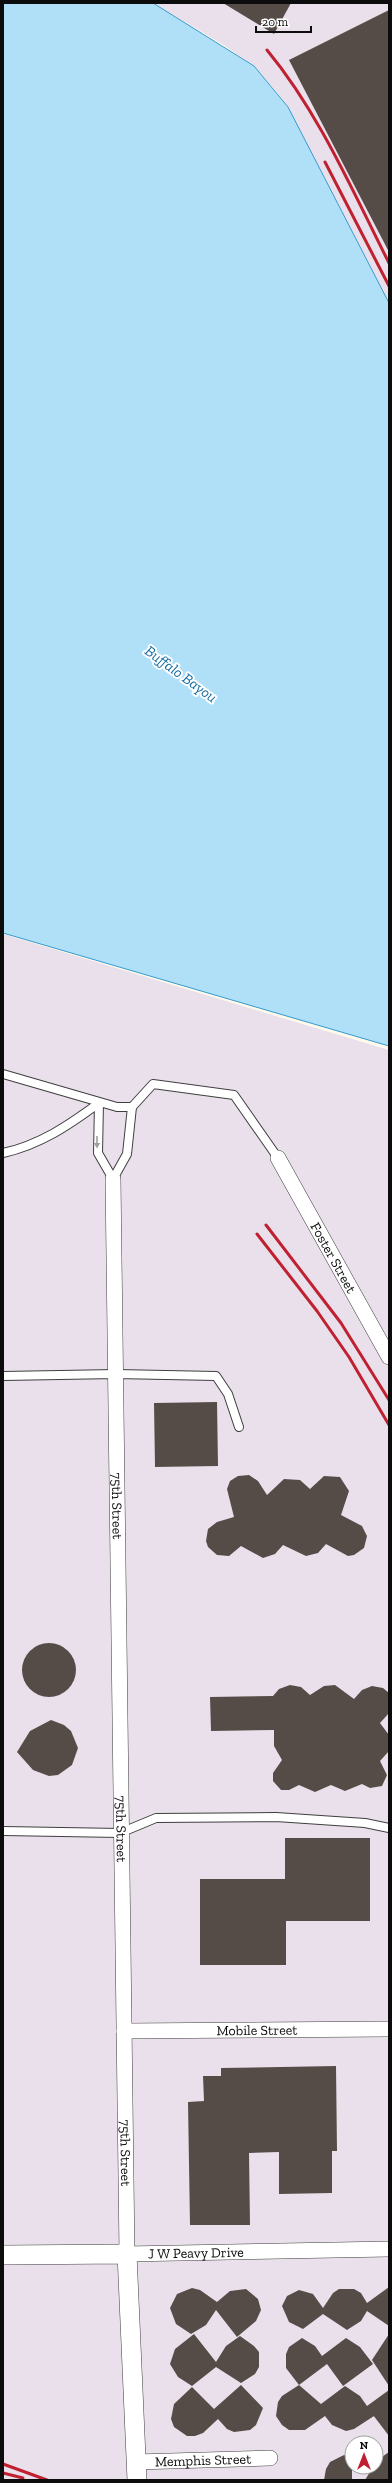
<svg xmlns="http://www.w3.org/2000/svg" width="392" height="2483" font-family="'Zilla Slab',serif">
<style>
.industrial{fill:#eae0eb;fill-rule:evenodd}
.water{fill:#afe0f8;stroke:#349ad0}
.building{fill:#554c48}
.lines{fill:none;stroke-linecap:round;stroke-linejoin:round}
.service-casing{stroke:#3f3f3f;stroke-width:10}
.minor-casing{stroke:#3f3f3f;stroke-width:16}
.tertiary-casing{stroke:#3f3f3f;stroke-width:20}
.service{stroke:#fff;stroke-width:8}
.minor{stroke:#fff;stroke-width:15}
.tertiary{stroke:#fff;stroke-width:19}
.rail{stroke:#bf2131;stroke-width:3}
.oneway{fill:#9e9e9e}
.labels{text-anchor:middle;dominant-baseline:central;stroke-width:4;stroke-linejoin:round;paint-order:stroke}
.street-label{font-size:14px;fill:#0c0c0c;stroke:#fff}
.water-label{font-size:15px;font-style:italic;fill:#136aa0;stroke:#fff}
</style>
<rect width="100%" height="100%" fill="#fffaeb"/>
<g class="industrial">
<polygon points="153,3 389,3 389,303 288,107 276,91 254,66 222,44"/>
<path d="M3,934L389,1050V2480H3ZM352,2443H376V2467H352Z"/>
</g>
<polygon class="water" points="3,3 153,3 254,66 288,107 389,303 389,1046 3,933"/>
<g class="building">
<polygon points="223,3 291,3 274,34"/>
<polygon points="389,10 389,252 289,60"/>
<polygon points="217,1402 218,1466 155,1467 154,1403"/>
<polygon points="249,1475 258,1481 267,1495 284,1479 300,1480 310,1489 324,1476 340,1477 349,1491 341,1515 362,1526 367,1536 364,1548 354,1555 348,1556 326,1544 318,1553 306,1556 283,1545 275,1554 263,1558 241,1546 229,1556 217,1555 208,1547 206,1541 208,1529 217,1522 234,1517 227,1489 230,1481 238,1476"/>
<circle cx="49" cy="1670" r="27"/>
<polygon points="290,1685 301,1687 310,1695 324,1686 335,1685 354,1699 362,1690 372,1686 383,1688 389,1693 389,1713 380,1723 389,1735 389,1751 380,1761 387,1775 382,1786 370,1788 362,1784 345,1791 331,1785 315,1792 299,1785 289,1790 281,1790 273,1781 273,1773 282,1760 274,1746 274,1730 211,1731 210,1697 273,1696 279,1689"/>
<polygon points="51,1720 64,1725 71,1731 78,1748 72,1765 58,1775 49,1776 33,1770 17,1752 30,1731"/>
<polygon points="285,1838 370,1838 370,1921 286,1921 286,1965 200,1965 200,1879 285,1879"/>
<polygon points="336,2066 337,2151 332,2151 332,2193 279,2194 279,2152 249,2153 250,2225 190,2225 188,2102 204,2101 203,2076 221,2076 221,2068"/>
<polygon points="389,2287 389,2326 367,2311 361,2321 347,2330 323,2314 303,2329 289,2322 282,2306 287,2296 299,2290 313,2294 323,2308 333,2293 339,2289 354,2289 361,2293 367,2303"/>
<polygon points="192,2288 200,2290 217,2302 230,2291 246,2289 258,2299 261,2310 256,2321 237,2337 216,2310 206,2325 191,2334 176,2324 170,2308 177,2294"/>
<polygon points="194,2334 216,2362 226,2346 240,2336 254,2346 259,2352 259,2367 255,2374 241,2383 216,2367 192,2386 178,2377 170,2364 175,2349"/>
<polygon points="389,2334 389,2386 372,2360"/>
<polygon points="302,2338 315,2346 322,2356 346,2338 360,2347 373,2364 343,2386 327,2364 299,2385 321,2404 345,2386 360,2396 367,2406 389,2390 389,2436 370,2411 374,2416 354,2429 346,2431 332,2425 325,2416 305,2430 289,2430 282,2425 276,2416 278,2402 282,2396 299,2385 286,2368 286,2354 289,2347"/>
<polygon points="241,2385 263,2408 256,2425 250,2430 234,2432 227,2429 218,2419 203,2433 195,2436 187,2436 174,2427 171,2419 174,2404 192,2387 214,2409"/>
<polygon points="389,2452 389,2480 365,2480 373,2467 376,2467 376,2461"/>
<polygon points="344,2455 352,2457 352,2480 324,2480 326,2469 330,2462"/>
</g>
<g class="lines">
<defs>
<g id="service">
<polyline points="3,1074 117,1107 132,1107 153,1084 234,1095 278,1158"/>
<polyline points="99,1103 98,1153 113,1179 127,1154 132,1107"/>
<path d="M3,1153C40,1145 69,1125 99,1103"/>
<polyline points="3,1376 116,1374 216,1376 228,1394 239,1427"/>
<polyline points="3,1831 120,1833 156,1818 276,1817 365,1823 389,1828"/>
</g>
<g id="minor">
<path id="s1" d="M278,1158L389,1357"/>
<path id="s2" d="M113,1179L127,2254L389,2249"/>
<path id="s3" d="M124,2031L389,2029"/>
<path id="s4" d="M136,2462L270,2458"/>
</g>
<polyline id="tertiary" points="3,2255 127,2254 137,2480"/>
</defs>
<use href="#service" class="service-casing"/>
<use href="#minor" class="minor-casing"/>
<use href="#tertiary" class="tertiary-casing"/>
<use href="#service" class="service"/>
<use href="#minor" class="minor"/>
<use href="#tertiary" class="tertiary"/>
<g class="rail">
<path d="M267,50C319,113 352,190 389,263"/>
<polyline points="325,162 389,286"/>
<polyline points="266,1225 341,1323 389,1400"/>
<polyline points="257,1234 317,1311 349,1357 389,1425"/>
<polyline points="3,2464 47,2480"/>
<polyline points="3,2473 23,2478"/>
</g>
</g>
<defs><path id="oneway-solid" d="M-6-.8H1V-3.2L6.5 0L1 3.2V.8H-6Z"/></defs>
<use class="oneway" href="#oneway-solid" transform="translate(97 1142) rotate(90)"/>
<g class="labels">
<g class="street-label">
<text stroke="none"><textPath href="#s1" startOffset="114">Foster Street</textPath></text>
<text stroke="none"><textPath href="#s2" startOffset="327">75th Street</textPath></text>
<text stroke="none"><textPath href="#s2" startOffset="650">75th Street</textPath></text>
<text stroke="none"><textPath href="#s3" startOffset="133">Mobile Street</textPath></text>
<text stroke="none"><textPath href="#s2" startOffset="974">75th Street</textPath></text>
<text stroke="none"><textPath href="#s2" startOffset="1144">J W Peavy Drive</textPath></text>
<text stroke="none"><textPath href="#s4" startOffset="67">Memphis Street</textPath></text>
</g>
<g class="water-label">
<text transform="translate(181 674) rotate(36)">Buffalo Bayou</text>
</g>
</g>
<rect width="392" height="2483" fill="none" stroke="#0c0c0c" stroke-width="8"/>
<g transform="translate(364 2455)"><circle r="19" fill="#ffffff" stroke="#9e9e9e"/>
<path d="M0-3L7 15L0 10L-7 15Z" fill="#bf2131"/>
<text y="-6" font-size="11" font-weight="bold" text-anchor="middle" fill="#0c0c0c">N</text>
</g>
<path d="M256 26v6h55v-6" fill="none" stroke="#0c0c0c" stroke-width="2"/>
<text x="262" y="26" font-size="12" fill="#0c0c0c" stroke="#ffffff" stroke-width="3" paint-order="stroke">20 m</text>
</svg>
